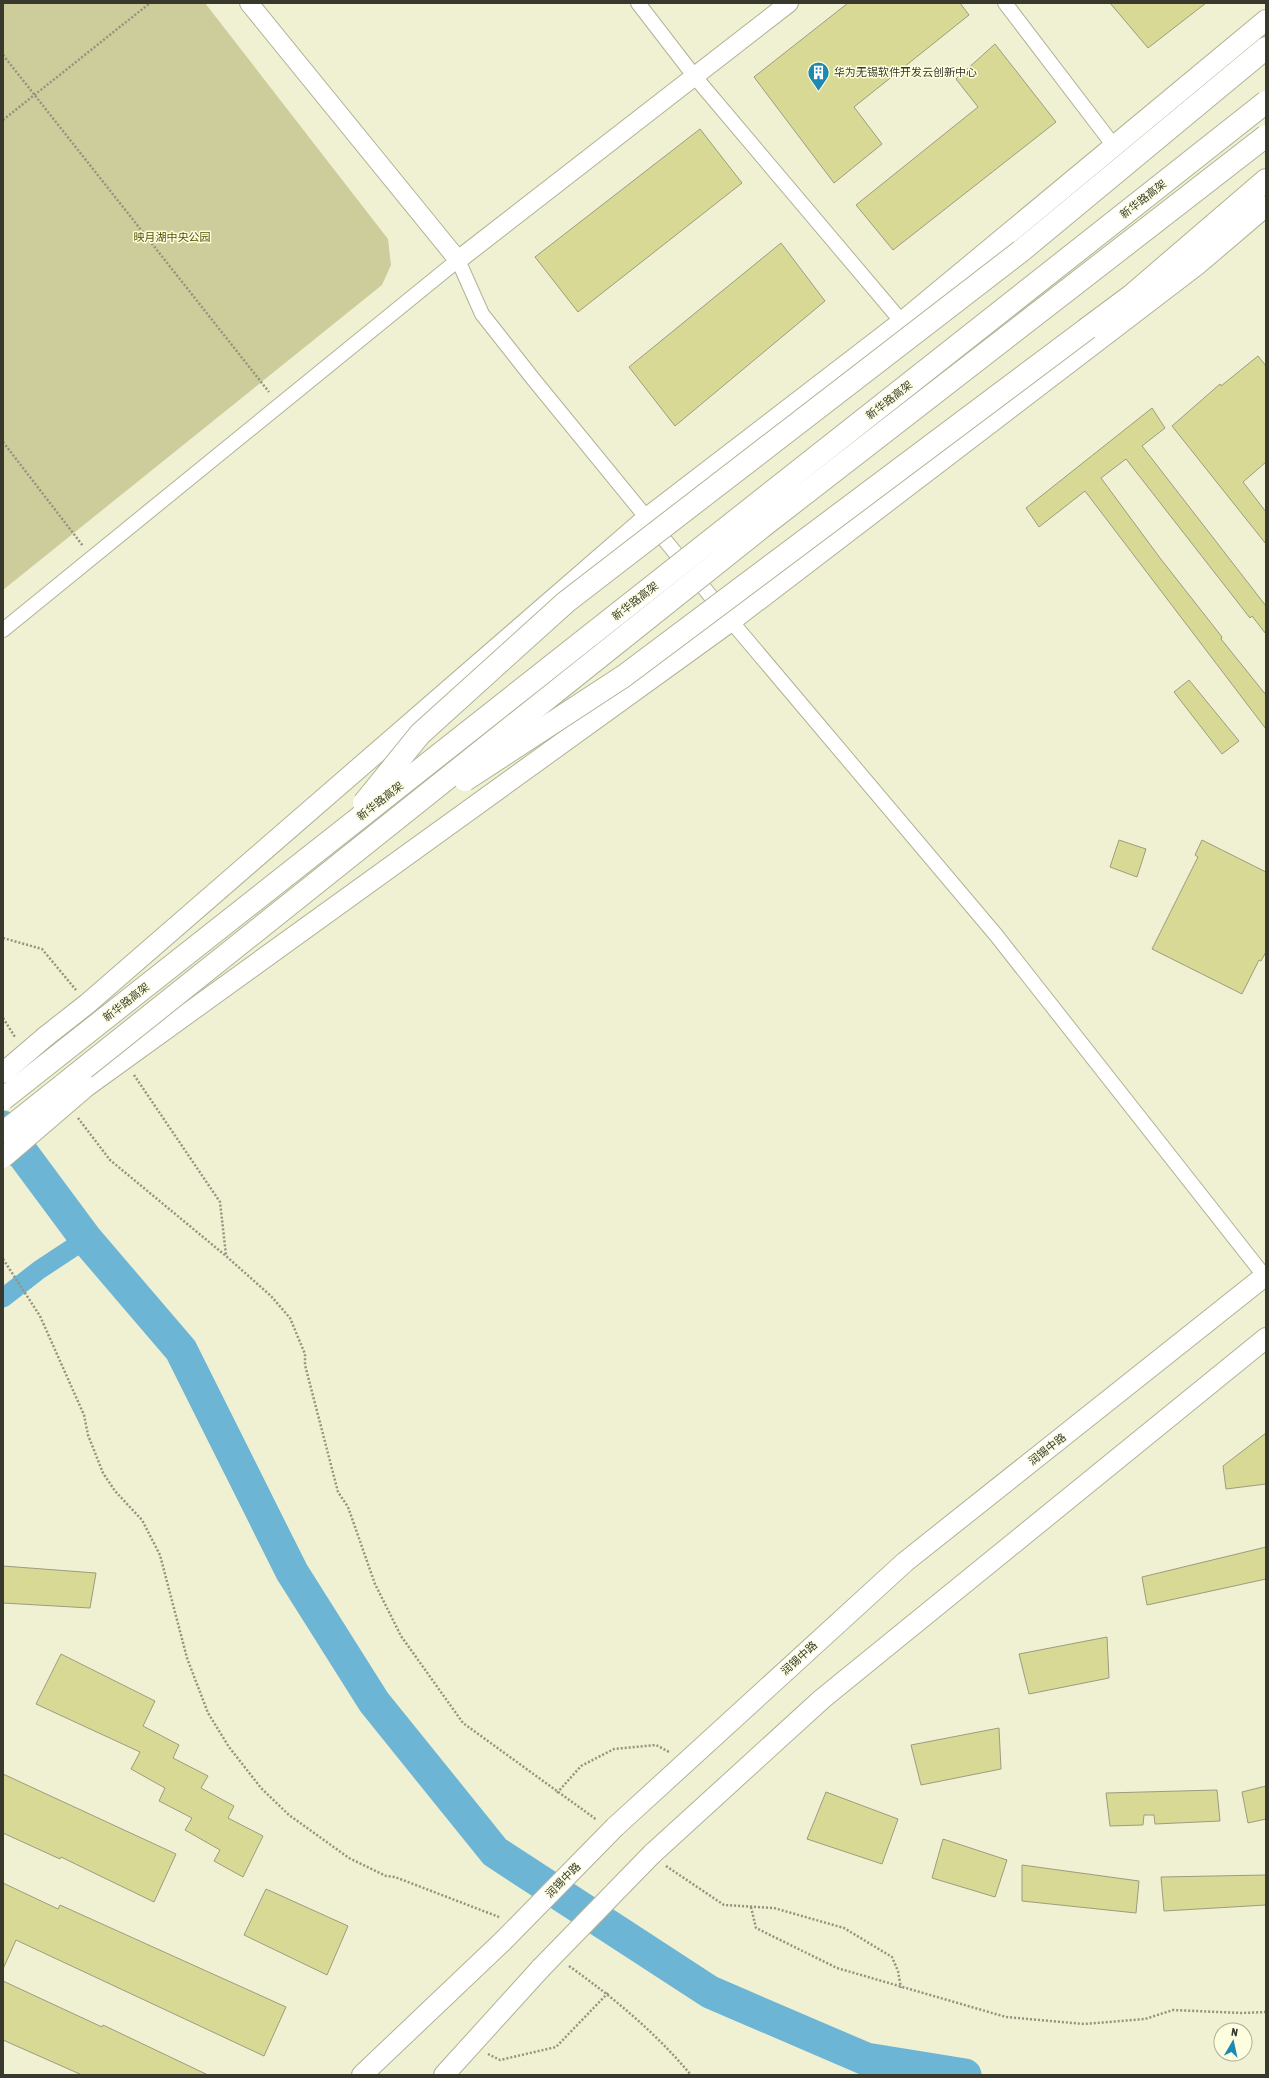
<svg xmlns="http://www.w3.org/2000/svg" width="1269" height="2078" font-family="'Asap Condensed','Noto Sans SC',sans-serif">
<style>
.green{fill:#cdcd9c}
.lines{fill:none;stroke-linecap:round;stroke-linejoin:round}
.canal{stroke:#6db5d5;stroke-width:19}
.river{stroke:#6db5d5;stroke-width:33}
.building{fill:#d9d996;stroke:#9c9c80}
.minor-casing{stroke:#b1b295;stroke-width:16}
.tertiary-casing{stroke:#b1b295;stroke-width:20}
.secondary-casing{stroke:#b1b295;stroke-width:22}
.trunk-casing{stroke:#b1b295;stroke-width:24}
.path{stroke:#93937f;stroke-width:2.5;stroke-dasharray:2 2;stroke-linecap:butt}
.minor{stroke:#fff;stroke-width:14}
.tertiary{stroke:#fff;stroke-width:18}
.secondary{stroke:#fff;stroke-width:20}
.trunk{stroke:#fff;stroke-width:22}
.secondary-bridge-casing{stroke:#b1b295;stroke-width:22;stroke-linecap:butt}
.trunk-bridge-casing{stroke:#b1b295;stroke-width:24;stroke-linecap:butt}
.secondary-bridge{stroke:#fff;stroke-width:20}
.trunk-bridge{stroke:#fff;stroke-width:22}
.labels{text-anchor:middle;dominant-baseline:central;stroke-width:3;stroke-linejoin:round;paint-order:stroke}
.poi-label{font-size:11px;fill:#38382c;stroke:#fdfee0;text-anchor:start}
.street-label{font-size:11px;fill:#38382c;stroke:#fdfee0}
.park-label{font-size:11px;fill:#565300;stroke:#fdfee0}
</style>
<rect width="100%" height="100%" fill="#f0f0d3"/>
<polygon class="green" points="3,3 205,3 388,239 391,265 382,285 3,590"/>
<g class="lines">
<polyline class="canal" points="3,1298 39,1270 86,1239"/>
<polyline class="river" points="3,1127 86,1239 181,1350 292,1572 374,1702 495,1852 710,1992 866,2059 965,2075"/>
</g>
<g class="building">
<polygon points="848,3 960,3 969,15 854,107 882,144 834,183 754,77"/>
<polygon points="1110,3 1206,3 1148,48"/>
<polygon points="995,44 1056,122 893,250 856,205 978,107 956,79"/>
<polygon points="700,129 742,183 578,312 535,257"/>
<polygon points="781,243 825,301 675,426 629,367"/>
<polygon points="1258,356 1266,366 1266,462 1243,482 1266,512 1266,544 1172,426 1220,384 1221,386"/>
<polygon points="1152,408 1165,428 1142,446 1266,606 1266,634 1252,616 1250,618 1126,459 1101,478 1160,558 1222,637 1221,639 1266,695 1266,729 1085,491 1039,527 1026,508"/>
<polygon points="1189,680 1239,741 1222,754 1174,692"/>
<polygon points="1119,840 1146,849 1137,877 1110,867"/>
<polygon points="1202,840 1266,872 1266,952 1261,961 1259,960 1242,994 1152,949 1198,857 1195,855"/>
<polygon points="1266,1433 1266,1484 1226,1489 1223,1466"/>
<polygon points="1266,1547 1266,1579 1147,1605 1142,1577"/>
<polygon points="3,1566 96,1573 90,1608 3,1603"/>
<polygon points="1107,1637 1109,1678 1029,1694 1019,1654"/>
<polygon points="61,1654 155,1701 143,1726 179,1745 173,1758 208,1776 201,1788 234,1806 228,1818 263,1836 243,1877 214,1861 220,1850 185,1830 192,1818 159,1801 165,1788 131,1769 140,1752 36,1704"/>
<polygon points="999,1728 1001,1769 921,1785 911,1745"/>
<polygon points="3,1774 176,1854 154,1902 61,1857 60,1859 3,1833"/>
<polygon points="1266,1786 1266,1819 1248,1823 1242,1792"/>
<polygon points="1217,1790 1220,1821 1155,1824 1154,1815 1144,1815 1143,1825 1110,1826 1106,1793"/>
<polygon points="826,1792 898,1819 882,1864 807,1839"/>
<polygon points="943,1839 1007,1860 995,1897 932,1878"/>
<polygon points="1022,1865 1139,1881 1136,1913 1022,1901"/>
<polygon points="1266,1875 1266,1905 1164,1911 1161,1877"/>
<polygon points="3,1883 58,1909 60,1905 286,2007 264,2056 16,1940 3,1969"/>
<polygon points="266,1889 348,1926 327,1975 244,1935"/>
<polygon points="3,1981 102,2027 103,2025 208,2075 82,2075 3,2040"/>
</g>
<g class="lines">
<defs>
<g id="minor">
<polyline points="638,3 695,77 902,322"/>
<polyline points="1005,3 1114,146"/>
<polyline points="3,630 458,260 482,314 534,380 731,621 996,935 1266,1278"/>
</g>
<polyline id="tertiary" points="249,3 458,260 789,3"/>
<g id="secondary">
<polyline points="45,1037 87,1004 647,518 902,322 1266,20"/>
<polyline points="87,1086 731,621 1198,264 1266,206"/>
<polyline points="615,1827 905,1562 1266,1275"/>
<polyline points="652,1854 822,1699 1266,1338"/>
<polyline points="362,2075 503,1941"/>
<polyline points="444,2075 541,1968"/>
</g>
<g id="trunk">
<polyline points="1021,251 1266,48"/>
<polyline points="1088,328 1131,296 1266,180"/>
</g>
</defs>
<use href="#minor" class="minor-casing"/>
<use href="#tertiary" class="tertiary-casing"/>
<use href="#secondary" class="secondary-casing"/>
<use href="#trunk" class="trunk-casing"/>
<g class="path">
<polyline points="3,55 269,392"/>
<polyline points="3,120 150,3"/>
<polyline points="3,442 83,546"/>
<polyline points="3,938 42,949 76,990"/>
<polyline points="3,1018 15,1037"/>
<polyline points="134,1075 220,1202 226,1255"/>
<polyline points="78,1118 110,1160 226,1256 271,1296 290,1318 305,1354 305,1365 338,1492 348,1507 375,1584 401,1636 463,1723 597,1820"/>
<polyline points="3,1259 40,1316 84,1415 88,1435 103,1473 115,1491 142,1520 160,1555 187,1658 208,1713 229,1747 261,1788 289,1815 349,1858 386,1876 395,1877 499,1917"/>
<polyline points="557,1793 581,1766 614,1749 656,1745 669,1752"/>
<polyline points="666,1866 724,1905 774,1908 844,1928 892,1957 898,1971 901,1988"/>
<polyline points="751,1907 756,1928 837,1968 1006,2017 1084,2024 1145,2019 1173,2010 1241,2013 1266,2012"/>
<path d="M569,1966C615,1999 654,2031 691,2075"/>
<polyline points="488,2054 500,2060 556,2047 608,1993"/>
</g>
<use href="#minor" class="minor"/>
<use href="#tertiary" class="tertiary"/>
<use href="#secondary" class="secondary"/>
<use href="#trunk" class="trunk"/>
<defs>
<g id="secondary-bridge">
<polyline points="3,1073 45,1037"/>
<polyline points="3,1158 87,1086"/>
<polyline points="503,1941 615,1827"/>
<polyline points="541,1968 652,1854"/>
</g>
<g id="trunk-bridge">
<polyline points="465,780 624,676 1088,328"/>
<polyline points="364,803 420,734 566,602 1021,251"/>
<polyline points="3,1099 1266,102"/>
<polyline points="3,1133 767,523 1266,136"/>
</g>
</defs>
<use href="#secondary-bridge" class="secondary-bridge-casing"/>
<use href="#trunk-bridge" class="trunk-bridge-casing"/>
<use href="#secondary-bridge" class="secondary-bridge"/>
<use href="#trunk-bridge" class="trunk-bridge"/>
</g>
<defs>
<symbol id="building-pin" viewBox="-11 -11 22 30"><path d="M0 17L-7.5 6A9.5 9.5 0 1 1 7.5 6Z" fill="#1e89b0" stroke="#fdfee0"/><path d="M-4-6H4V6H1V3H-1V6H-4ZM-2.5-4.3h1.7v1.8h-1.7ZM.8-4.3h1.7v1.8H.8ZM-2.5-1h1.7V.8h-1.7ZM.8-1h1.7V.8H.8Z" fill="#fff"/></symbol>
</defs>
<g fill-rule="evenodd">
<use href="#building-pin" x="806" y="60" width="25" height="34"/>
</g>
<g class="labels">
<g class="poi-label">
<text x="834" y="72">华为无锡软件开发云创新中心</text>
</g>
<g class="street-label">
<text transform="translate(1143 199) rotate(-38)">新华路高架</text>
<text transform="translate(889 400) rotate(-38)">新华路高架</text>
<text transform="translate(635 601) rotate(-38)">新华路高架</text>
<text transform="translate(380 801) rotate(-38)">新华路高架</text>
<text transform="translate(126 1002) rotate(-38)">新华路高架</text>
<text transform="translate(1047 1449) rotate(-38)">润锡中路</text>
<text transform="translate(799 1658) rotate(-42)">润锡中路</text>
<text transform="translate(563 1880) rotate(-45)">润锡中路</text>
</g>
<g class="park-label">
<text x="172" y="237">映月湖中央公园</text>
</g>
</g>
<rect width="1269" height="2078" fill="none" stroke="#38382c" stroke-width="8"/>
<g transform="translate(1233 2042) rotate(9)"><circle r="19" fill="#fdfee0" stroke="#aeaf98"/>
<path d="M0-3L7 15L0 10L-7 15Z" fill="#1e89b0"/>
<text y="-6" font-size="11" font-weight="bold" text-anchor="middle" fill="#38382c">N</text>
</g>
</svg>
